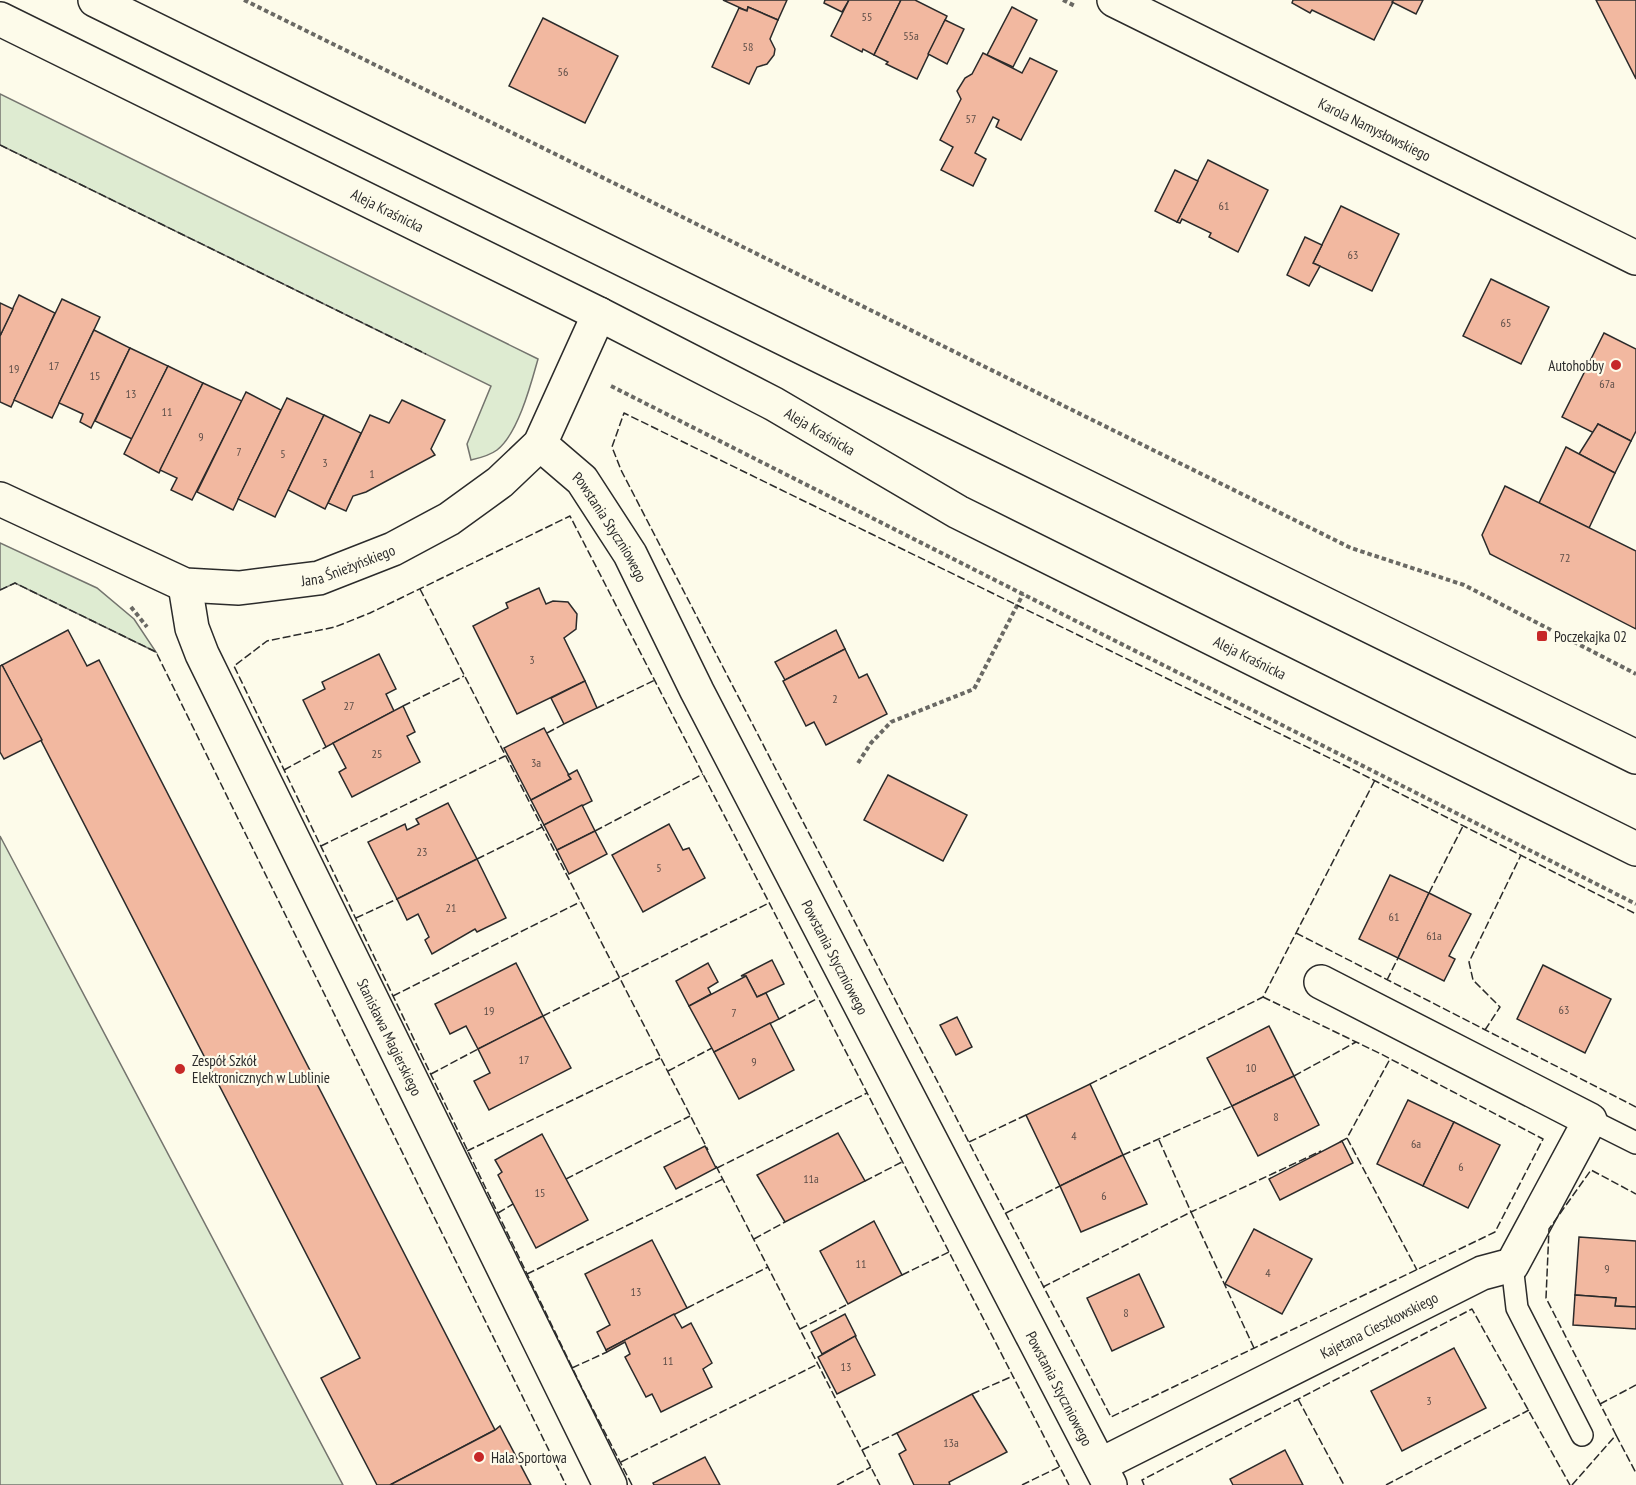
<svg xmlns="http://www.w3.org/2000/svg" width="1636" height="1485" font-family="'PT Sans Narrow',sans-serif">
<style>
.green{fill:#deebd1;stroke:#74746e;stroke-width:1.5}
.building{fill:#f2b8a0;stroke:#2b2b2b;stroke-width:1.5}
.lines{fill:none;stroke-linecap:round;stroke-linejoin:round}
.service-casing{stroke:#2b2b2b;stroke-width:24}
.minor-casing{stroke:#2b2b2b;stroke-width:36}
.secondary-casing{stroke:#2b2b2b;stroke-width:36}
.path{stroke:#6a6964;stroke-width:4;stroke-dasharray:4.5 3;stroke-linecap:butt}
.service{stroke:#fdfbea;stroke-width:21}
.minor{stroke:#fdfbea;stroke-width:33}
.secondary{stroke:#fdfbea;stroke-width:33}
.fence{stroke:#2b2b2b;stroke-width:1.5;stroke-dasharray:8 3;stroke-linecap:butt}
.poi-dot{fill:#c62828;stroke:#fdfbea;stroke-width:2}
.labels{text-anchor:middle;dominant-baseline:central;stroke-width:4.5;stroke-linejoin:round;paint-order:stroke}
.number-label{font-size:12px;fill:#5d4e48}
.street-label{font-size:15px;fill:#2b2b2b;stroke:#fdfbea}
.poi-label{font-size:15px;fill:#2b2b2b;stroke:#fdfbea;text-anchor:start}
</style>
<rect width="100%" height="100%" fill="#fdfbea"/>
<g class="green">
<path d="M0,94L538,359C531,384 518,434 497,450C489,456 480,458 471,460L467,444L491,386L0,145Z"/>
<polygon points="0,543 97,588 134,619 156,652 15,583 0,590"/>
<polygon points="0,836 343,1485 0,1485"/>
</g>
<g class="building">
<polygon points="723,0 787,0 778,20 748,7 747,11"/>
<polygon points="825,0 849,0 842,12 824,3"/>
<polygon points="849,0 901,0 874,55 863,49 862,52 831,36"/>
<polygon points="901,0 915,0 947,16 917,79 886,64 888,62 874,55"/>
<polygon points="1293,0 1394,0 1374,40 1312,10 1310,13 1292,3"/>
<polygon points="1394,0 1423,0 1416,14 1392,2"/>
<polygon points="1596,0 1636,0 1636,79"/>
<polygon points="748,7 778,20 770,39 775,49 774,55 767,64 757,67 749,84 712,67 739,8 747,11"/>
<polygon points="1012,7 1037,20 1013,67 987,55"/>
<polygon points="543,18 618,56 585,123 509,86"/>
<polygon points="945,20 964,29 947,64 928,54"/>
<polygon points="983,53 1022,73 1030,58 1057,71 1021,140 996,127 999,120 993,117 975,153 986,159 973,186 941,170 953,147 940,140 961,99 957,91 965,78 972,74"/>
<polygon points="1208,160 1268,190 1238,252 1209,237 1211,233 1182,219 1180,223 1177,222"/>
<polygon points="1175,170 1198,181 1177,222 1155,211"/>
<polygon points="1341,206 1399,234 1372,291 1313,263"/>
<polygon points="1305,237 1322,245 1313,263 1320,266 1309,286 1287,275"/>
<polygon points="1491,279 1549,307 1521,364 1463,336"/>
<polygon points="19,295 55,313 11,407 0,402 0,336"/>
<polygon points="62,299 100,317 52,418 14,400"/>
<polygon points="0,303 13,309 0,336"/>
<polygon points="94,330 130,348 91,428 80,422 83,414 59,403"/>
<polygon points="1604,333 1636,349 1636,431 1631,441 1598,424 1594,433 1562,417"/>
<polygon points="130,348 168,366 132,439 95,421"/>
<polygon points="168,366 203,383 159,473 124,454"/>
<polygon points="203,383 242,401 192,500 171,490 177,478 160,470"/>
<polygon points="246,392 281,410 233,510 197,492"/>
<polygon points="287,398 324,415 275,517 238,499"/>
<polygon points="402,400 445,420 431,449 435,455 366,492 353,496 346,511 328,503 370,415 389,423"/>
<polygon points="324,415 361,433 325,509 288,490"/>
<polygon points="1598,424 1631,441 1615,473 1579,454"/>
<polygon points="1566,447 1615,473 1589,528 1539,503"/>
<polygon points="1505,486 1636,551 1636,629 1490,554 1482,535"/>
<polygon points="539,588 546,604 553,601 568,602 577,614 576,629 564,638 585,681 517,714 473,626 508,608 506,603"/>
<polygon points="68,630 87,666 99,660 495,1430 390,1485 377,1485 321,1378 360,1358 2,665"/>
<polygon points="836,630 845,649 785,680 775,662"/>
<polygon points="845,649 859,678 867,674 887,714 826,745 814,722 806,726 783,681"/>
<polygon points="379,654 396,689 386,694 394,711 326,747 303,700 325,689 322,682"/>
<polygon points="2,665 42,740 4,759 0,752 0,666"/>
<polygon points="585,681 597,708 564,724 551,698"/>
<polygon points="403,706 415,732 407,736 420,762 352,797 339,772 346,768 333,743"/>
<polygon points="544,728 571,779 531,800 504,748"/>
<polygon points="577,770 592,801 544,825 531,800 571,779 568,775"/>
<polygon points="888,775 967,815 943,861 864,820"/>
<polygon points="448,803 477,859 397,899 368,842 405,824 407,830 419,824 416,819"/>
<polygon points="582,805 595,831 557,850 544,825"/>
<polygon points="669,824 683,850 689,848 705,878 643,912 612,855"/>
<polygon points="595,831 607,854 569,874 557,850"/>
<polygon points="477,859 506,918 477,932 475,929 432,954 425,940 429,937 418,914 407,920 397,899"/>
<polygon points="1390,875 1429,893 1398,958 1359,939"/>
<polygon points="1429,893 1471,914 1449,956 1455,959 1444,981 1398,958"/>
<polygon points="772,960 784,984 757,997 746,976 741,976"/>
<polygon points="516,963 543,1016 478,1049 466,1026 450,1034 435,1004"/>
<polygon points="708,963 718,982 708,988 711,994 689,1006 676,981"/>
<polygon points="1543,965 1611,999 1585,1053 1517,1019"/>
<polygon points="746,976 757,997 766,993 779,1019 714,1052 689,1006"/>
<polygon points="543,1016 571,1068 489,1110 474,1081 490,1073 478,1049"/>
<polygon points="957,1017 972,1047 956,1055 940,1025"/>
<polygon points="770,1023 794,1070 739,1099 714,1052"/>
<polygon points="1269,1026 1294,1076 1232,1106 1207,1058"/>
<polygon points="1294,1076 1319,1125 1258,1156 1232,1106"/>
<polygon points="1090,1084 1123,1155 1060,1186 1026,1115"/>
<polygon points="1408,1100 1454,1122 1423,1186 1377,1164"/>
<polygon points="1454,1122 1500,1145 1468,1208 1423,1186"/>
<polygon points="838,1133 865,1181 785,1222 757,1175"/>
<polygon points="542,1134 588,1220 536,1248 498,1175 502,1172 495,1160"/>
<polygon points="1342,1141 1353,1163 1280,1200 1269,1179"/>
<polygon points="705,1146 716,1168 676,1189 664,1167"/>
<polygon points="1123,1155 1147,1204 1081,1232 1060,1186"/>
<polygon points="874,1221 902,1275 848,1304 820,1251"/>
<polygon points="1254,1229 1312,1259 1282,1314 1225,1284"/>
<polygon points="1579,1237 1636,1241 1636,1307 1615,1306 1616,1298 1575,1295"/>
<polygon points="652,1240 687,1308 606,1350 597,1332 610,1325 585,1274"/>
<polygon points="1139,1274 1164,1327 1112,1351 1087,1298"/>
<polygon points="1575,1295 1616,1298 1615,1306 1636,1307 1636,1329 1573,1325"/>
<polygon points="674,1314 682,1328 691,1323 712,1363 703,1369 712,1387 661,1412 652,1394 646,1397 625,1357 630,1354 625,1342 607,1352 606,1350"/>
<polygon points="845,1314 856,1336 822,1354 811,1332"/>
<polygon points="855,1336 875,1375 837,1394 818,1357"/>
<polygon points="1454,1348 1486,1408 1402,1451 1371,1391"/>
<polygon points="972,1394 1007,1452 949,1482 950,1485 914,1485 899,1454 906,1450 897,1433"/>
<polygon points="500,1426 531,1485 390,1485 495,1430"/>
<polygon points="1285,1450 1303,1485 1233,1485 1230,1479"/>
<polygon points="705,1457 720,1485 654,1485 653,1483"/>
</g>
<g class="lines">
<defs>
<g id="service">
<polyline points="1590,1120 1636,1143"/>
<polyline points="1512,1265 1517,1308 1582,1435"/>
</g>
<g id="minor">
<path id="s1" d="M1114,0L1636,258"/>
<path id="s2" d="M540,444L582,480L630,554L697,691L1110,1485"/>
<path id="s3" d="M0,499L185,585L239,588L319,578L393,549L449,519L500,482L540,444L599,314"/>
<path id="s4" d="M185,585L192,628L202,654L610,1485"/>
<path id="s5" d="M1100,1465L1482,1273L1512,1265L1590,1120L1321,982"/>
</g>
<g id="secondary">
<polyline points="95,0 1636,757"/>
<path id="s6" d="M0,19L599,314L774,404L958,512L1636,849"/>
</g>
</defs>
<use href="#service" class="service-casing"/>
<use href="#minor" class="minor-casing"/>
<use href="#secondary" class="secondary-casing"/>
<g class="path">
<polyline points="244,0 1351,548 1464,585 1636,674"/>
<polyline points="1063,0 1075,6"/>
<polyline points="611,386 1636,904"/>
<polyline points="131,607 147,627"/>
<polyline points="858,763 871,743 891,722 974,689 1023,594"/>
</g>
<use href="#service" class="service"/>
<use href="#minor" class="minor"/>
<use href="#secondary" class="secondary"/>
<g class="fence">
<polyline points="0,145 426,354"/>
<polyline points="420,589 708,1150"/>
<polyline points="0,590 15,583 156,652 566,1485"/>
<polyline points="403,706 464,676"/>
<polyline points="597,708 655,680"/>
<polyline points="547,733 564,724"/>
<polyline points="284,770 326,747"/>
<polyline points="595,831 703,774"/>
<polyline points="321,846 505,756"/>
<polyline points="477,859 542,827"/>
<polyline points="1429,893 1463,826"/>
<polyline points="356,918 397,899"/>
<polyline points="1296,933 1636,1107"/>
<polyline points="1387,980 1398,958"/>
<polyline points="393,996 580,902"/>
<polyline points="1263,997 1381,1054 1543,1139 1495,1232 1111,1417 621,470 612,447 624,413 1350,768 1636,914"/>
<polyline points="543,1016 769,903"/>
<polyline points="779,1019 818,998"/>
<polyline points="1485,1030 1500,1007 1473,980 1469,962 1521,855"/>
<polyline points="668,1071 712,1048"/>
<polyline points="431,1074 478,1049"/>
<polyline points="1294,1076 1356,1042"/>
<polyline points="1090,1084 1263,997 1375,780"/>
<polyline points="1347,1138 1417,1270"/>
<polyline points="1159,1140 1191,1212 1321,1151"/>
<polyline points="969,1142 1026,1115"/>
<polyline points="1340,1142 1347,1138 1390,1059"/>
<polyline points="467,1151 660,1058"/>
<polyline points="1123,1155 1232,1106"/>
<polyline points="716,1166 880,1485"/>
<polyline points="717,1168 867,1093"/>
<polyline points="566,1179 690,1116"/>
<polyline points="865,1181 902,1162"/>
<polyline points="498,1213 513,1204"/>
<polyline points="1006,1213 1060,1186"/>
<polyline points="754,1239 785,1222"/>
<polyline points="527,1274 723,1179"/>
<polyline points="902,1275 949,1252"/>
<polyline points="1043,1287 1191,1212 1254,1348"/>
<polyline points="687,1308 768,1267"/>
<polyline points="800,1329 848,1304"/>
<polyline points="572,1368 607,1352"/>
<polyline points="972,1394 1013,1376"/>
<polyline points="1298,1399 1344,1485"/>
<polyline points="1600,1404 1636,1385"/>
<polyline points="1616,1435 1636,1473"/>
<polyline points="862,1450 897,1433"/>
<polyline points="621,1462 818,1364"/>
<polyline points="632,1485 583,1390 234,666 267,641 335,627 370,613 570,516 1069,1485"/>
<polyline points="837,1485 871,1467"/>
<polyline points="1022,1485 1059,1467"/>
<polyline points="1144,1485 1142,1480 1472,1309 1570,1485"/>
<polyline points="1386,1485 1529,1410"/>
<polyline points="1572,1485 1616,1435 1546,1298 1549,1229 1591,1170 1636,1194"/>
</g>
</g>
<g class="poi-dot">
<circle cx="1616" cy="365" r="6"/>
<rect x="1536" y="630" width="12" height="12" rx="3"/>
<circle cx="180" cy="1069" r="6"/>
<circle cx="479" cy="1457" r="6"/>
</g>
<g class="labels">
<g class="number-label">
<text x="867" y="16">55</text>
<text x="911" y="35">55a</text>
<text x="748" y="46">58</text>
<text x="563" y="71">56</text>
<text x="971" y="118">57</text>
<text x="1224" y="205">61</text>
<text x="1353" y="254">63</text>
<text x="1506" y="322">65</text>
<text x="54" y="365">17</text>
<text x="14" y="368">19</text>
<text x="95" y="375">15</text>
<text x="1607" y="383">67a</text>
<text x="131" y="393">13</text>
<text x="167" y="411">11</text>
<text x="201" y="436">9</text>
<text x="239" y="451">7</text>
<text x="283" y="453">5</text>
<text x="325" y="462">3</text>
<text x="372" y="473">1</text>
<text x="1565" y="557">72</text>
<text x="532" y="659">3</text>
<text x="835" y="698">2</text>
<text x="349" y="705">27</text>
<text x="377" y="753">25</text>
<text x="536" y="762">3a</text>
<text x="422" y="851">23</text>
<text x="659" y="867">5</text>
<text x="451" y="907">21</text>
<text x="1394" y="916">61</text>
<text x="1434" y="935">61a</text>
<text x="1564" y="1009">63</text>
<text x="489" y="1010">19</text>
<text x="734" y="1012">7</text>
<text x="524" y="1059">17</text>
<text x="754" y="1061">9</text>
<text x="1251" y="1067">10</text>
<text x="1276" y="1116">8</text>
<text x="1074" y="1135">4</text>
<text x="1416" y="1143">6a</text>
<text x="1461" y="1166">6</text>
<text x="811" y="1178">11a</text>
<text x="540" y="1192">15</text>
<text x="1104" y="1195">6</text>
<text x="861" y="1263">11</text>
<text x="1607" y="1268">9</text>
<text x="1268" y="1272">4</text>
<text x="636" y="1291">13</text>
<text x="1126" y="1312">8</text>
<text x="668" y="1360">11</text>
<text x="846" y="1366">13</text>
<text x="1429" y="1400">3</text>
<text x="951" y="1442">13a</text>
</g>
<g class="street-label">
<text stroke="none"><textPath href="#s1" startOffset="291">Karola Namysłowskiego</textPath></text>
<text stroke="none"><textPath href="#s6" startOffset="432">Aleja Kraśnicka</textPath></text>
<text stroke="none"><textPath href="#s6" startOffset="918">Aleja Kraśnicka</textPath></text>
<text stroke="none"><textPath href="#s2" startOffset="110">Powstania Styczniowego</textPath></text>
<text stroke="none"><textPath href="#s3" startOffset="370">Jana Śnieżyńskiego</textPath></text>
<text stroke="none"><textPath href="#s6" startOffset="1404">Aleja Kraśnicka</textPath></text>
<text stroke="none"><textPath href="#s2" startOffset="596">Powstania Styczniowego</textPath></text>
<text stroke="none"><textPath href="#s4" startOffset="498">Stanisława Magierskiego</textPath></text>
<text stroke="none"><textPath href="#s5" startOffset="312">Kajetana Cieszkowskiego</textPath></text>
<text stroke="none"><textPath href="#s2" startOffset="1082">Powstania Styczniowego</textPath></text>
</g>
<g class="poi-label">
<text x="1604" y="365" text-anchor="end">Autohobby</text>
<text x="1554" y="636">Poczekajka 02</text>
<text x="192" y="1060">Zespół Szkół<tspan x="192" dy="17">Elektronicznych w Lublinie</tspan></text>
<text x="491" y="1457">Hala Sportowa</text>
</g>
</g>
</svg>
